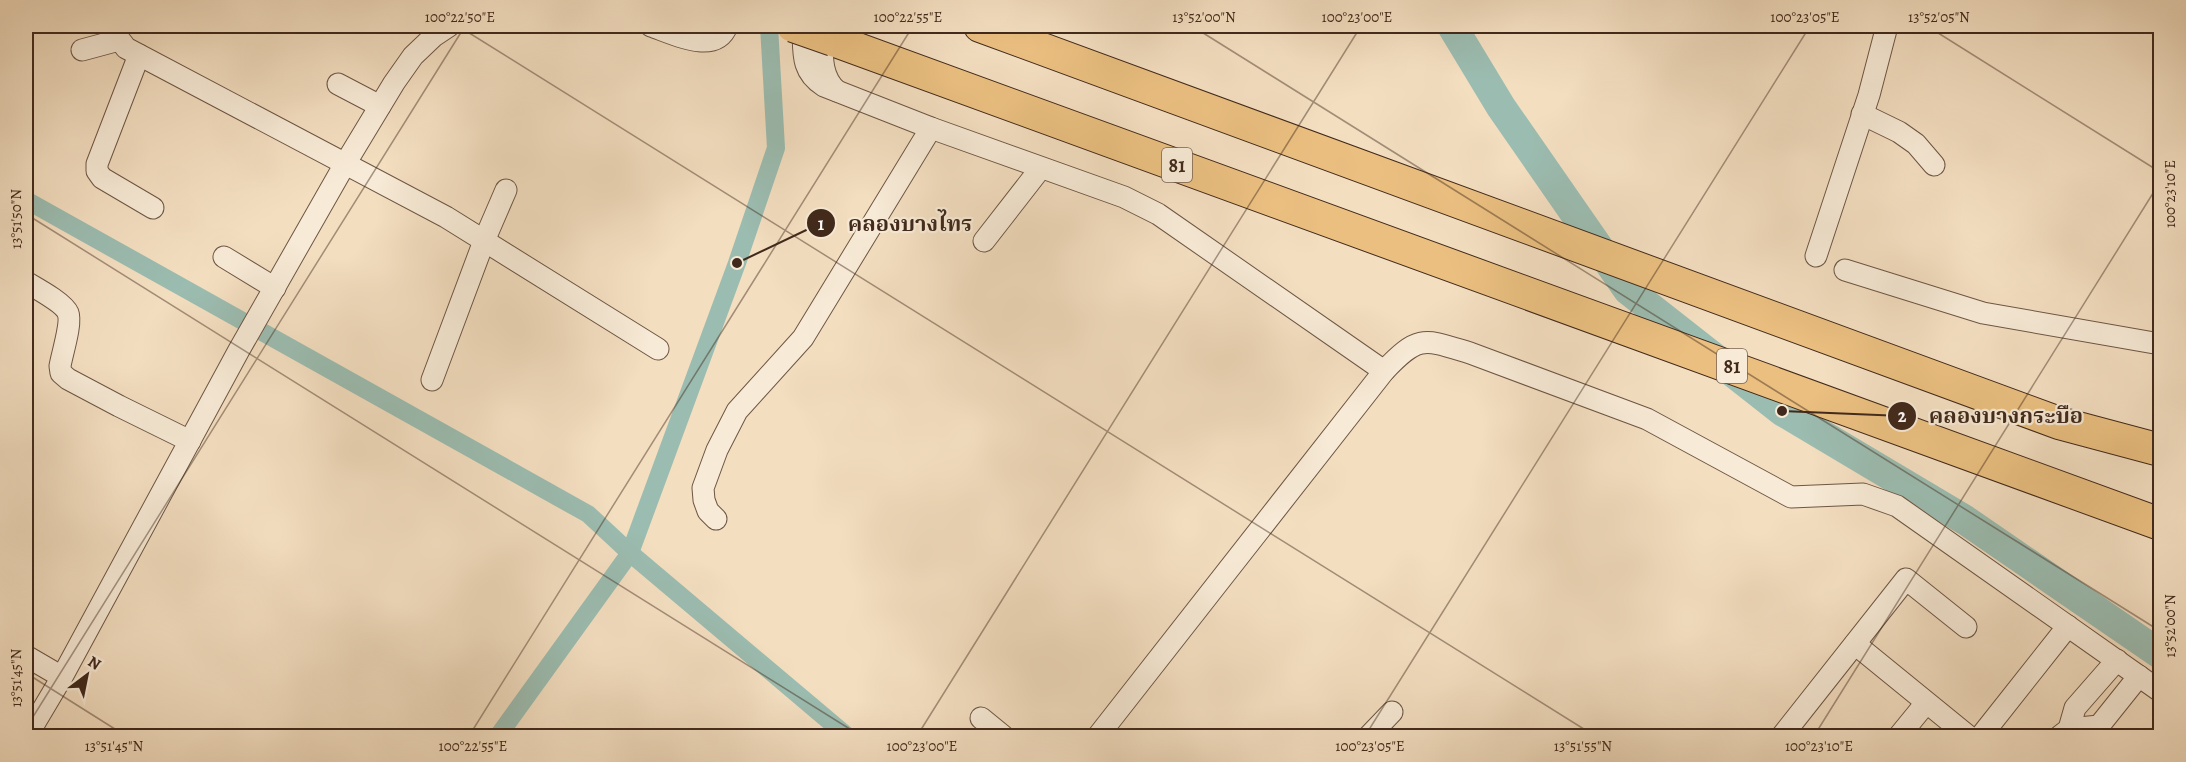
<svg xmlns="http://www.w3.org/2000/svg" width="2186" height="762" font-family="Alegreya,'Noto Serif Thai',serif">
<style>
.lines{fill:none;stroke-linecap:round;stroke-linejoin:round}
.canal{stroke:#9bbcb0;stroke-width:18}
.river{stroke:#9bbcb0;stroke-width:30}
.minor-casing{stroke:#6e5644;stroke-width:23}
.highway-casing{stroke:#41291b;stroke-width:34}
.minor{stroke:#f7ead6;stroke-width:21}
.highway{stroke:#eabf80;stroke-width:32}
.highway-bridge-casing{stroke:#41291b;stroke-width:34;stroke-linecap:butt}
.highway-bridge{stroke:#eabf80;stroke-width:32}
.ticks{fill:none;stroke:#41291b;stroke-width:1.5;stroke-opacity:0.45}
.labels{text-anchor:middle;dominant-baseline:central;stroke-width:4.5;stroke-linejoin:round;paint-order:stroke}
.shield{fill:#f7ead6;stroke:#786353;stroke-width:1.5}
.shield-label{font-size:20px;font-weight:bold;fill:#41291b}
.leader{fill:none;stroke:#41291b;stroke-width:2}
.callout-dot{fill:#41291b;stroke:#f7ead6;stroke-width:2}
.mark-label{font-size:18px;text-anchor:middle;font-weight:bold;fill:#fff}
.callout-label{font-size:22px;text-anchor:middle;font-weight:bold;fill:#41291b;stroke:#f7ead6;stroke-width:4.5;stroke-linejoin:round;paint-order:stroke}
.neatline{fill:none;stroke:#41291b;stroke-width:2}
.ticks-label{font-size:15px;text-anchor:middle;fill:#41291b}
</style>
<rect width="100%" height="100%" fill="#f3dec0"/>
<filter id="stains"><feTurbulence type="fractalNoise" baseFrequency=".00333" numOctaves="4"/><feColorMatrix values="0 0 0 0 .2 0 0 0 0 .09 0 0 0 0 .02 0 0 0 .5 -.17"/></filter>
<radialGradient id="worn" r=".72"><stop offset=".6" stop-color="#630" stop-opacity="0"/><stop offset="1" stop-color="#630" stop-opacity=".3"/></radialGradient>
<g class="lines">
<g class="canal">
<polyline points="26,200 588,514 630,553 847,736"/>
<polyline points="498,736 630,553 737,263 776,148 769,26"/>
</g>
<polyline class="river" points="1452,26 1501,107 1628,290 1782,411 1965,520 2160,654"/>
<defs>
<g id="minor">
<polyline points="117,26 116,35 126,48 446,217 658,349"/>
<path d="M651,26C672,33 715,56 727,26"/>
<path d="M803,26C804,51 800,71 824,86L931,128L1124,197L1158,214L1384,371"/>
<path d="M822,26C823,48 818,75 837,91"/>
<polyline points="82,50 119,40"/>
<polyline points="139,55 97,164 97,171 102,178 153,208"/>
<polyline points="338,84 380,106"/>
<polyline points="1862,114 1899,132 1916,144 1934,165"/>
<polyline points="984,241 1040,169"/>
<polyline points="1816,256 1869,95 1887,26"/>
<polyline points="224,257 275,288"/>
<polyline points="1845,270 1983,313 2160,344"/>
<path d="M26,282C36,288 64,303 68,313C72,323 62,354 60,366L61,373L68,379L119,406L190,441"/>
<polyline points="432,380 484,241 506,190"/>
<polyline points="716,519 708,511 704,500 703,488 717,450 737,411 803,338 931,128"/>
<polyline points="1855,644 1968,736"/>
<polyline points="26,656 62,677"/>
<polyline points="981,718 1003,736"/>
<polyline points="2069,729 2099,726 2139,676"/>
<polyline points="27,736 62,677 239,350 345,164 394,83 413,56 434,36 449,26"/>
<path d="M1098,736L1384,371C1419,334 1424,339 1470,353L1647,419L1791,497L1863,494L1897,506L2160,691"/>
<polyline points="1369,736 1392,712"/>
<polyline points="1782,736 1906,579 1966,627"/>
<polyline points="1899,736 1926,703"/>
<polyline points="1981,736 2068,626"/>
<polyline points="2060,736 2069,729 2075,708 2117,660"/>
</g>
<g id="highway">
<polyline points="980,26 2059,423 2160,450"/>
<polyline points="833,40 2160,524"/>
</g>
</defs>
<use href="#minor" class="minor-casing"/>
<use href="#highway" class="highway-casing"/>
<use href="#minor" class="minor"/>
<use href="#highway" class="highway"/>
<defs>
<polyline id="highway-bridge" points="793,26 833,40"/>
</defs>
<use href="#highway-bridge" class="highway-bridge-casing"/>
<use href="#highway-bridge" class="highway-bridge"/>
</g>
<path class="ticks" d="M458,26L1595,736M1192,26L2160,631M1927,26L2160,172M26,214L861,736M26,673L126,736M26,728L465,26M469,736L913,26M917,736L1361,26M1365,736L1810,26M1814,736L2160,182"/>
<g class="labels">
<g class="shield">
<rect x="1162" y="148" width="30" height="34" rx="4.5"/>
<rect x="1717" y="349" width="30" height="34" rx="4.5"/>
</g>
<g class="shield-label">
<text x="1177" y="165">81</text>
<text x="1732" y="366">81</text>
</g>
</g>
<path class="leader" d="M737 263L821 223M1782 411L1902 416"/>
<g class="callout-dot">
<circle cx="737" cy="263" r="6"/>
<circle cx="1782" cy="411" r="6"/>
<circle cx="821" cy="223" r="15"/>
<circle cx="1902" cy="416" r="15"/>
</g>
<g class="mark-label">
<text x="821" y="230">1</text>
<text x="1902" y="422">2</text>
</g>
<g class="callout-label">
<text x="910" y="231">คลองบางไทร</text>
<text x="2006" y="423">คลองบางกระบือ</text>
</g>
<rect width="2186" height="762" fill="none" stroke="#f3dec0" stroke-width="66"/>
<g transform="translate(87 675) rotate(32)" stroke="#f7ead6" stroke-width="4.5" paint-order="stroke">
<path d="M0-4.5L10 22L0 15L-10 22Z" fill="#41291b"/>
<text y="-9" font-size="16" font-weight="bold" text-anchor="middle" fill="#41291b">N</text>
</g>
<rect x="33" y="33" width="2120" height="696" class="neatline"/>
<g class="ticks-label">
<text x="460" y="22">100°22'50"E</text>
<text x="908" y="22">100°22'55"E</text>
<text x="1204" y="22">13°52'00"N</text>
<text x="1357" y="22">100°23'00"E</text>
<text x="1805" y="22">100°23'05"E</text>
<text x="1939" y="22">13°52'05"N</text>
<text transform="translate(2170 194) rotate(-90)" y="5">100°23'10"E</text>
<text transform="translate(16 219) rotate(-90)" y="5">13°51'50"N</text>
<text transform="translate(2170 626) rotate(-90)" y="5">13°52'00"N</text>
<text transform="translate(16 678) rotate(-90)" y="5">13°51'45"N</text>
<text x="114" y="751">13°51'45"N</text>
<text x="473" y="751">100°22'55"E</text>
<text x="922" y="751">100°23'00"E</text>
<text x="1370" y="751">100°23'05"E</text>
<text x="1583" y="751">13°51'55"N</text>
<text x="1819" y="751">100°23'10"E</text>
</g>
<rect width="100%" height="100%" filter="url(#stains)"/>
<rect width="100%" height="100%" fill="url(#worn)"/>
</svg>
